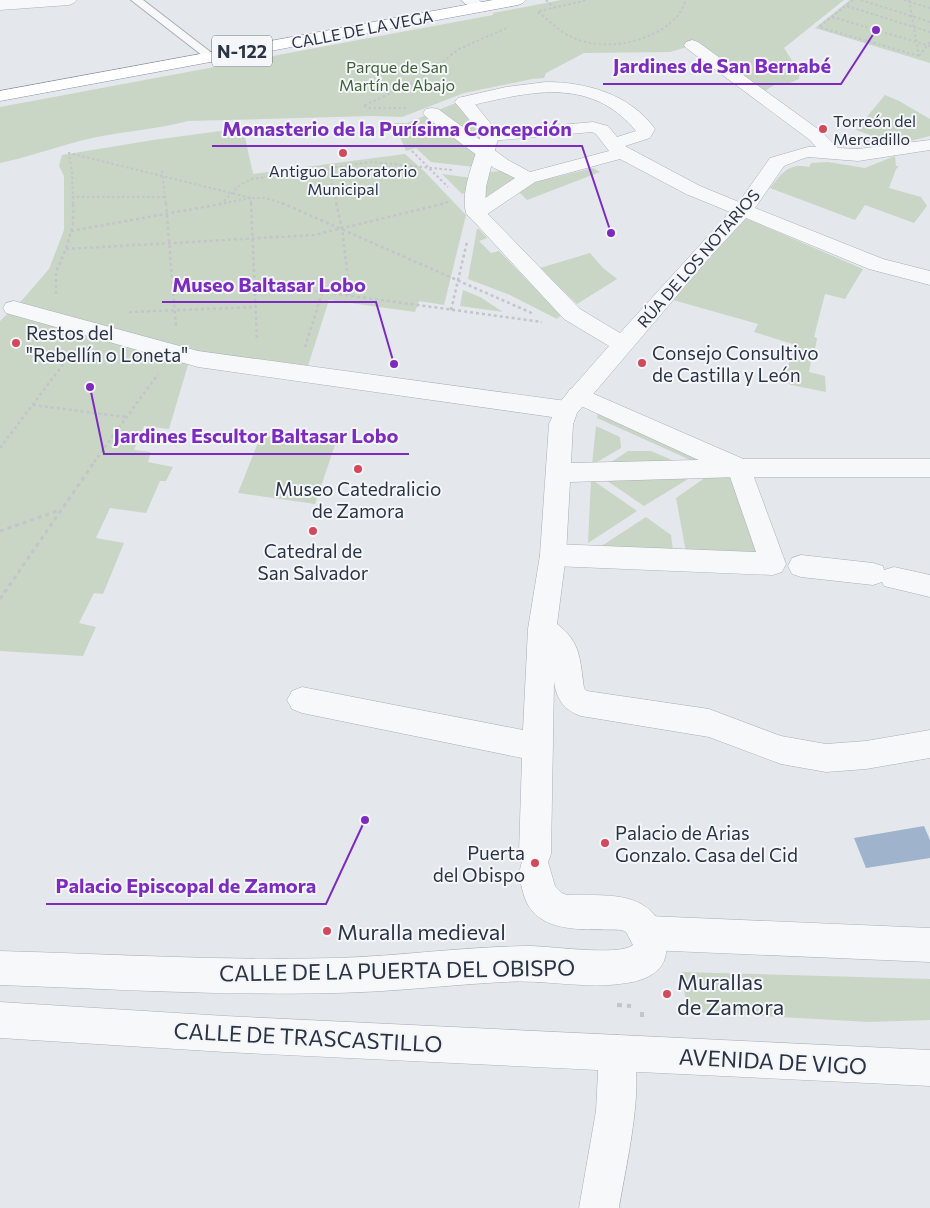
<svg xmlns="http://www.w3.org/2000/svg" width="930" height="1208" font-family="Commissioner,sans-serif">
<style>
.green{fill:#c9d6c5}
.water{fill:#9fb4cc}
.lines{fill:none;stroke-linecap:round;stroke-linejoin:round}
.service-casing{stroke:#a9aeb7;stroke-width:2}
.pedestrian-casing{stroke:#a9aeb7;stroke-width:1}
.minor-casing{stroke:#a9aeb7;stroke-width:1}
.tertiary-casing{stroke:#a9aeb7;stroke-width:1}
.trunk-casing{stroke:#8b94a3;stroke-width:1}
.path-far3{stroke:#c2c5cb;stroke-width:2;stroke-dasharray:2.5 2.5;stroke-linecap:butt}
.path-far2{stroke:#c2c5cb;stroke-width:2.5;stroke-dasharray:3 3;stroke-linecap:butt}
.path-far1{stroke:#c2c5cb;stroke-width:3;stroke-dasharray:4 4;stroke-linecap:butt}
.path{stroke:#c2c5cb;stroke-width:4;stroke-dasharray:5 5;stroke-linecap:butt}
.service{fill:#f7f8fa;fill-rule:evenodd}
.pedestrian{fill:#f7f8fa;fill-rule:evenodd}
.minor{fill:#f7f8fa;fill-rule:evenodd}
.tertiary{fill:#f7f8fa;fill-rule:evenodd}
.trunk{fill:#fff;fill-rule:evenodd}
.poi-dot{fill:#d1495b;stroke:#f4f6f9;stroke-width:2}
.labels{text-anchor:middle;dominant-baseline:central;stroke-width:4;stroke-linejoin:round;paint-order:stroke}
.far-street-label{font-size:16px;fill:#2b3445;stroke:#f4f6f9}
.far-park-label{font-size:16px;fill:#3f6138;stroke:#f4f6f9}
.far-poi-label{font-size:16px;fill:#2b3445;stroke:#f4f6f9;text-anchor:start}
.shield{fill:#f4f6f9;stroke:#676e7b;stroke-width:1}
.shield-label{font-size:18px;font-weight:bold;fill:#2b3445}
.poi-label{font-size:19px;fill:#2b3445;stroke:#f4f6f9;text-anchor:start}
.near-poi-label{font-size:22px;fill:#2b3445;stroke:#f4f6f9;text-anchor:start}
.near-street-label{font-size:22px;fill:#2b3445;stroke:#f4f6f9}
.leader{fill:none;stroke:#7b2cbf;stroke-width:2}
.callout-dot{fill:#7b2cbf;stroke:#f4f6f9;stroke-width:2}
.callout-label{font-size:20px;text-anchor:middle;font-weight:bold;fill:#7b2cbf;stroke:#f4f6f9;stroke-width:4;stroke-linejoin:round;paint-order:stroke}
</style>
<rect width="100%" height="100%" fill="#e4e7ec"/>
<g class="green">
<path d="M561,0H844L784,48L800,73L799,79L790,83L776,84L763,92L697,44L670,52L584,53L546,73L544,78L532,79L464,93L402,117L372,116L188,121C158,129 127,131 97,137C64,144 33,156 0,163V107L493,15V13Z"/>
<polygon points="850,0 930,0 930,63 815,28"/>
<path d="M885,95L899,101L930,119V136C908,141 885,151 863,142L870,135L856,130Z"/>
<polygon points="456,103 481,135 480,145 436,111"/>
<polygon points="429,114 476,151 474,167 431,162 416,148 406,151 394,123 407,123"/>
<polygon points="243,128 253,174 405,154 425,172 466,215 444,305 419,301 415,312 329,300 308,366 190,358 169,429 144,426 134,450 151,452 148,462 173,467 166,481 160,481 146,513 110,508 96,538 124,543 103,594 94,593 79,623 96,627 83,656 0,651 0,321 24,298 49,269 64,230 64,176 59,166 62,155 153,140"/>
<path d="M895,156L896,166H899L896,169L889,188L921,197L927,206L914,223L865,205L855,220L770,188C783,173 787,163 809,167L811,163L828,162L865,168Z"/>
<polygon points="593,168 600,172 527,200 518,191 528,184"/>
<polygon points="509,170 517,177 483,201 490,172"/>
<polygon points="442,174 472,178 468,192 462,194"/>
<polygon points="745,218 863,269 845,299 825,294 814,337 817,338 813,361 811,361 809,372 825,376 826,392 791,385 783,380 796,345 754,332 758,324 673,300 706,258"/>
<polygon points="477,229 479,229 487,238 479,241 491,253 499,251 561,315 557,319 510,295 468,279"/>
<polygon points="590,253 603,268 617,279 577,304 540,268"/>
<polygon points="463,290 480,297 503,312 460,306"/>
<polygon points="599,409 704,455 697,463 597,418"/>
<polygon points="596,426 620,437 621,448 592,465"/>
<polygon points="261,435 335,445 315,504 238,493"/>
<polygon points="628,451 651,451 679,463 607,465"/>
<polygon points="709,475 734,475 761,555 686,552 676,498"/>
<polygon points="693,476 644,506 603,478"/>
<polygon points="591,479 637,511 588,543"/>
<polygon points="646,517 671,535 673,551 597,549"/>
<polygon points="682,972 930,979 930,1020 869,1022 687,1012"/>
</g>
<polygon class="water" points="924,826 930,840 930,858 866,868 854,838"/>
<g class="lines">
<defs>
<polygon id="service" points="131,0 143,0 217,57 211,60 207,59"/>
<g id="pedestrian">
<path d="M546,82C586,82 630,94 655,129L650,138L625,146L700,186L703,190L700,194L693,196L686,194L620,159L535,182L483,217L476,219L469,217L466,213L469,209L515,178L494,168L426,117L423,113L426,109L432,108L438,109L508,160L530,172L609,151L596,134L592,132L490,141L484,140L481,136L484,132L593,122L608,126L617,137L636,131C589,74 526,93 464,107L458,106L455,102L458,98L506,87Z"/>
<polygon points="14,301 198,351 566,401 574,404 578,410 574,416 566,419 198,367 6,313 3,308 6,303"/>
<polygon points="578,387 748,461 786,564 782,572 773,575 553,566 544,563 540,555 544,547 553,544 756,552 729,474 570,401 566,395 570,389"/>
<polygon points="801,555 873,563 883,566 884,570 894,567 930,575 930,597 884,586 882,582 873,585 801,577 792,574 788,566 792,558"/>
<polygon points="648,916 930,928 930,962 648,950 636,945 631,933 636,921"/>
</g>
<g id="minor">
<polygon points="0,0 77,0 74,3 69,5 0,10"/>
<polygon points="461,0 479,0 486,7 483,10 473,10"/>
<path d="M692,40L698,42L822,132L838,148L858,149L930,140V150L858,161L808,157L799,160L784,166L755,208L883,259L930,271V285L869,269L746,218L709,258L577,413L573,424L571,463L739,459H930V477H739L570,482L566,555L557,624C581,642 580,660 584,688L587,691L709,709L781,736L826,744L866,741L930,730V758L866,769L826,772L781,764L709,737L581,716C564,710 557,700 554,682L551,854L548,862L555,886L562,893L567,895C603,896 646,889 663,929C668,941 668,949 664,961C658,975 641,981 627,983C587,990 545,979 504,982C448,985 392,992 336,993C224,996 112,989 0,985V951C112,954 224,961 336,958C399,956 462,947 525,946C547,945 618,957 633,945L626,932L622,930C587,928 534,937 523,892C520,881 518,873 522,862L519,854L522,758L302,713L292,709L287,700L292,691L302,687L523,730L528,629L540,555L549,424L558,404L609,346L564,319L466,213C460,188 476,159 481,134L455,102L458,98L464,97L470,98L499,134L486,187L485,211L580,309L620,333L730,212L686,194L683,190L686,186L693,184L700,186L739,202L770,158L808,147H816L810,140L686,48L684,45L686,42Z"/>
<path d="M617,1035L630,1040C647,1080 626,1164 619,1208H579L596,1111L599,1053L604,1040Z"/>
</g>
<polygon id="tertiary" points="0,1002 225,1016 930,1050 930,1086 225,1052 0,1038"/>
<polygon id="trunk" points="493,0 526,0 523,3 518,5 0,101 0,91"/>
</defs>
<use href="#service" class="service-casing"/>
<use href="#pedestrian" class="pedestrian-casing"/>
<use href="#minor" class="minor-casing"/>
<use href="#tertiary" class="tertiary-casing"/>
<use href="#trunk" class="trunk-casing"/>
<g class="path-far3">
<polyline points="546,0 555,8"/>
<polyline points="853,0 819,27 919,56"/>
<polyline points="861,0 930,22"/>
<polyline points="904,0 930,8"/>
<polyline points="909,0 919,56"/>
<polyline points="847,6 930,32"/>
<polyline points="539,11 588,0"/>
<path d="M538,12C549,20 559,32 572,37C604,53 657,42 679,14C682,10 684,4 686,0"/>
<polyline points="832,17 930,46"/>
<polyline points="919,56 930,42"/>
<polyline points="406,108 370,108 363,106 417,81 459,49 509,27"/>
<polyline points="412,151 448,187"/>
<polyline points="329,168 337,204"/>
<polyline points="162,171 166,204"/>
<polyline points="72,197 165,197"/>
<polyline points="224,201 240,185 252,179 371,162 453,170"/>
<polyline points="73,204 72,173 69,153 251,198 265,198 285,204"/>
<polyline points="219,204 251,198 251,204"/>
<polyline points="441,204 448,202"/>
</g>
<g class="path-far2">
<polyline points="166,203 176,327"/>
<polyline points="251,203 257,341"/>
<polyline points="282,203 534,314"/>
<polyline points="336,203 342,228 350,297"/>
<polyline points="71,231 226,203"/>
<polyline points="66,249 314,235 446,203"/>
<polyline points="256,283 542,322"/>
<polyline points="56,294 56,272 66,249 73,224 73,203"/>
<polyline points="451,310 467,242"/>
<polyline points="129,312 257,307"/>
<polyline points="305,347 322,293"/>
<polyline points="33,405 126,417"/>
<polyline points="0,448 74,350"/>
<polyline points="94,462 158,374"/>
</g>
<g class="path-far1">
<polyline points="0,531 60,510"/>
<polyline points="0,599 95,461"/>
</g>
<g class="path">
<polyline points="617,1005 631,1006"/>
<polyline points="642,1012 642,1017"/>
</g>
<use href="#service" class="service"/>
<use href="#pedestrian" class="pedestrian"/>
<use href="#minor" class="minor"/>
<use href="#tertiary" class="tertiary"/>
<use href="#trunk" class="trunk"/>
</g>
<g class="poi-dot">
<circle cx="823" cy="129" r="5"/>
<circle cx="343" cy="153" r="5"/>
<circle cx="16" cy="343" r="5"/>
<circle cx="642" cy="363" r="5"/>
<circle cx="358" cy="469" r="5"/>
<circle cx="313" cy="531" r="5"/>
<circle cx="605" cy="843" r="5"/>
<circle cx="535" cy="863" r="5"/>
<circle cx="327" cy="931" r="5"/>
<circle cx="667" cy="994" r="5"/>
</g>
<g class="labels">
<g class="far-street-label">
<text transform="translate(362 29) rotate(-11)">CALLE DE LA VEGA</text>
<text transform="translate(698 258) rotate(-49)">RÚA DE LOS NOTARIOS</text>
</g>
<g class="far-park-label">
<text x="397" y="66">Parque de San<tspan x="397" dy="18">Martín de Abajo</tspan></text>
</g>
<g class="far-poi-label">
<text x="833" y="120">Torreón del<tspan x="833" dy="18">Mercadillo</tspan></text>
<text x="343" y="170" text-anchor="middle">Antiguo Laboratorio<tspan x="343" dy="18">Municipal</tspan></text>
</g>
<rect class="shield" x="212" y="35.5" width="60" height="31" rx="4"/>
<g class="shield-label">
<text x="242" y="51">N-122</text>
</g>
<g class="poi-label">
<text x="26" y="332">Restos del<tspan x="26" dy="22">"Rebellín o Loneta"</tspan></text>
<text x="652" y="352">Consejo Consultivo<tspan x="652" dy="22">de Castilla y León</tspan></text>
<text x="358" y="488" text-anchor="middle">Museo Catedralicio<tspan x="358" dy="22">de Zamora</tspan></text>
<text x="313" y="550" text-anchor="middle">Catedral de<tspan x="313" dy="22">San Salvador</tspan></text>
<text x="615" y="832">Palacio de Arias<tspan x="615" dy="22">Gonzalo. Casa del Cid</tspan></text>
<text x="525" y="852" text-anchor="end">Puerta<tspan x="525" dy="22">del Obispo</tspan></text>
</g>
<g class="near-poi-label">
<text x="337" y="931">Muralla medieval</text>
<text x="677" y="981">Murallas<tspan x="677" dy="25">de Zamora</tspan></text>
</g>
<g class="near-street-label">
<text transform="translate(397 970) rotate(-1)">CALLE DE LA PUERTA DEL OBISPO</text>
<text transform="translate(308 1037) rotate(3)">CALLE DE TRASCASTILLO</text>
<text transform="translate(773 1061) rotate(3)">AVENIDA DE VIGO</text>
</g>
</g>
<path class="leader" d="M876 30L841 84H603M611 233L582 146H212M394 364L376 302H162M90 387L104 454H409M365 820L326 904H46"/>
<g class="callout-dot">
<circle cx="876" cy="30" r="5"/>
<circle cx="611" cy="233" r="5"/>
<circle cx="394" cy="364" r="5"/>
<circle cx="90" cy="387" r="5"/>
<circle cx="365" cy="820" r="5"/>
</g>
<g class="callout-label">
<text x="722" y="73">Jardines de San Bernabé</text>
<text x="397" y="136">Monasterio de la Purísima Concepción</text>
<text x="269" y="292">Museo Baltasar Lobo</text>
<text x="256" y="443">Jardines Escultor Baltasar Lobo</text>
<text x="186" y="893">Palacio Episcopal de Zamora</text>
</g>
</svg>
